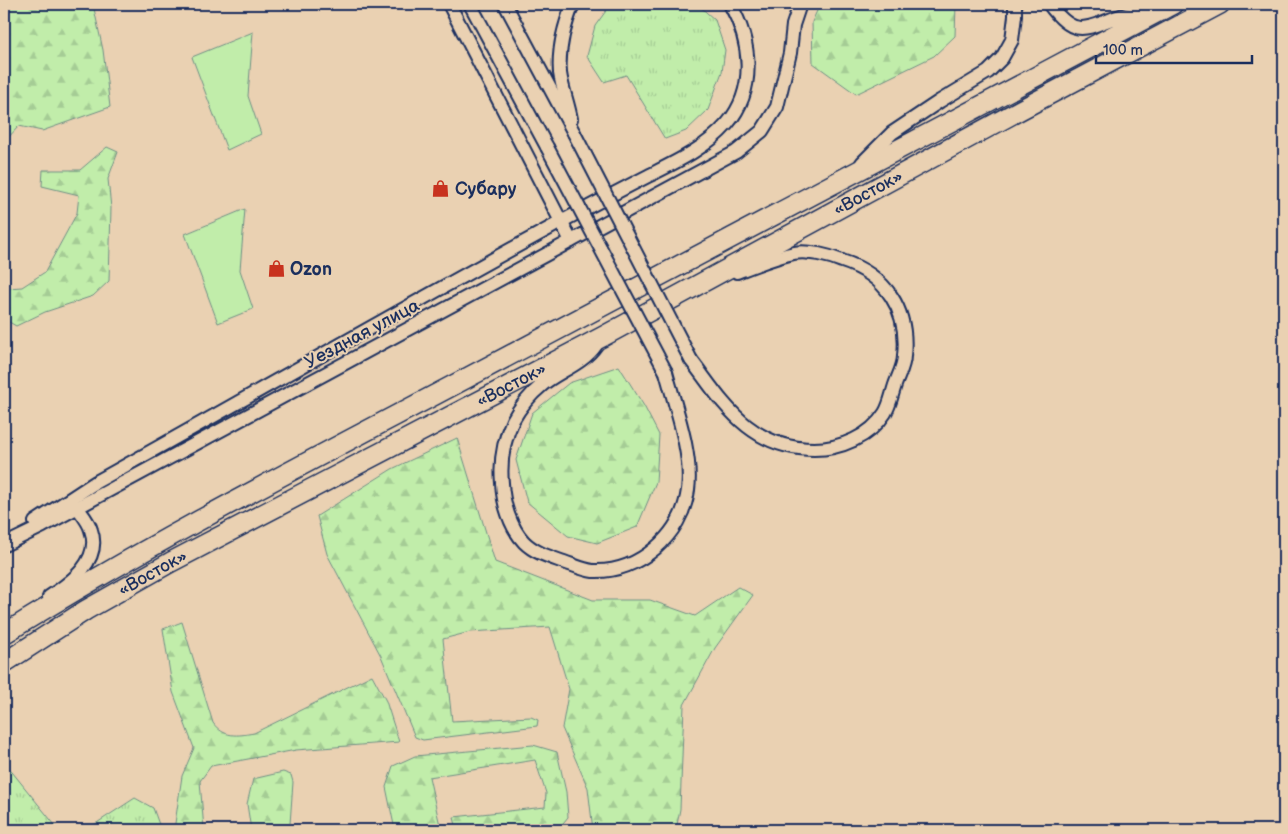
<svg xmlns="http://www.w3.org/2000/svg" width="1288" height="834" font-family="'Balsamiq Sans',sans-serif">
<style>
.grass{fill:url(#grass-tufts);stroke:#6e8e84}
.forest{fill:url(#forest-firs);stroke:#6e8e84}
.green{fill:#c1edaa;stroke:#6e8e84}
.lines{fill:none;stroke-linecap:round;stroke-linejoin:round}
.minor-casing{stroke:#1b2f5e;stroke-width:16}
.highway-casing{stroke:#1b2f5e;stroke-width:22}
.minor{stroke:#ead1b2;stroke-width:12}
.highway{stroke:#ead1b2;stroke-width:19}
.minor-bridge-casing{stroke:#1b2f5e;stroke-width:16;stroke-linecap:butt}
.minor-bridge{stroke:#ead1b2;stroke-width:12}
.labels{text-anchor:middle;dominant-baseline:central;stroke-width:4;stroke-linejoin:round;paint-order:stroke}
.poi-label{font-size:18px;font-weight:bold;fill:#1b2f5e;stroke:#ead1b2;text-anchor:start}
.street-label{font-size:18px;fill:#1b2f5e;stroke:#ead1b2}
</style>
<defs>
<pattern id="grass-tufts" width="24" height="20" patternUnits="userSpaceOnUse" patternTransform="scale(1.25)"><rect width="24" height="20" fill="#c1edaa"/><path d="M3 7l-1-3M5 7V3M7 7l1-3M15 17l-1-3M17 17v-4M19 17l1-3" fill="none" stroke="#a5cc95"/></pattern>
<pattern id="forest-firs" width="22" height="20" patternUnits="userSpaceOnUse" patternTransform="scale(1.25)"><rect width="22" height="20" fill="#c1edaa"/><path d="M5 1l3.5 6h-7zM16 11l3.5 6h-7z" fill="#a5cc95"/></pattern>
</defs>
<rect width="100%" height="100%" fill="#ead1b2"/>
<filter id="ink" filterUnits="userSpaceOnUse"><feTurbulence type="fractalNoise" baseFrequency=".02" numOctaves="2"/><feDisplacementMap in="SourceGraphic" scale="10" xChannelSelector="R" yChannelSelector="G"/><feConvolveMatrix kernelMatrix="1 2 1 2 8 2 1 2 1" color-interpolation-filters="sRGB"/></filter>
<g filter="url(#ink)">
<g class="grass">
<polygon points="611,4 697,4 715,20 725,50 722,72 708,110 686,131 665,139 626,75 604,82 587,56 595,26"/>
<polygon points="4,762 59,830 4,830"/>
<polygon points="135,798 153,808 161,830 86,830"/>
</g>
<g class="forest">
<polygon points="4,4 93,4 103,50 110,107 42,131 19,126 4,142"/>
<polygon points="820,4 956,4 955,36 934,56 856,94 813,63 812,22"/>
<polygon points="107,147 118,152 108,179 111,208 109,281 93,296 45,312 16,326 4,319 4,283 8,288 22,287 45,272 77,213 79,195 42,186 43,170 80,170"/>
<polygon points="619,366 644,406 659,435 656,482 637,527 597,543 568,536 527,502 516,460 532,413 569,383"/>
<polygon points="457,438 495,562 593,600 650,600 695,616 738,587 753,595 715,648 684,705 680,809 676,830 593,830 588,788 562,728 569,689 550,627 470,632 443,639 452,721 531,717 538,720 537,726 423,740 415,737 381,656 327,554 317,516 392,469"/>
<path d="M182,622L213,723C224,738 237,736 254,733L372,675L386,701L399,742L296,750L211,766L200,781L204,830H174L182,776L194,748L173,692L163,629Z"/>
<polygon points="533,745 557,752 566,792 568,817 559,828 540,830 457,830 454,817 545,807 546,793 535,760 429,777 441,830 395,830 386,787 393,766 415,756"/>
<polygon points="283,772 291,775 293,782 290,824 287,830 251,830 247,804 253,779"/>
</g>
<g class="green">
<polygon points="253,32 248,96 261,134 227,150 192,57"/>
<polygon points="245,209 240,270 253,309 218,323 185,234"/>
</g>
<g class="lines">
<defs>
<g id="minor">
<polyline points="449,4 571,241"/>
<polyline points="470,4 547,147"/>
<polyline points="505,4 574,133"/>
<path d="M1049,4C1076,41 1087,27 1123,15C1133,11 1144,11 1154,9"/>
<path d="M571,119C568,103 562,88 560,73C558,49 564,26 573,4"/>
<polyline points="862,163 892,133 940,101 988,72 1002,58 1012,40 1015,16 1015,4"/>
<path d="M596,345C583,364 559,371 542,385C530,395 520,407 513,420C504,439 500,462 502,483C503,503 510,527 524,542C535,553 550,557 564,562C573,565 584,570 593,571C639,573 682,535 688,490C693,455 675,406 666,372"/>
<path d="M691,360C708,382 724,408 747,426C766,441 790,449 814,449C840,449 870,437 885,413C890,405 892,394 895,385C898,376 904,366 904,356C909,310 886,275 842,261C830,256 807,250 794,253C775,257 755,265 737,272"/>
<path d="M35,522L96,482C247,398 398,311 550,228C582,210 615,193 648,176C676,162 706,148 727,124C757,89 751,41 730,4"/>
<polyline points="4,545 43,526 736,152 762,131 777,107 790,53 793,25 800,4"/>
<path d="M49,597C70,583 102,561 91,530C89,522 82,514 77,507"/>
</g>
<g id="highway">
<path d="M4,634C153,541 310,461 465,379C701,253 937,128 1173,4"/>
<path id="s1" d="M4,663L86,610L171,562L602,337L1020,110L1220,4"/>
</g>
</defs>
<use href="#minor" class="minor-casing"/>
<use href="#highway" class="highway-casing"/>
<use href="#minor" class="minor"/>
<use href="#highway" class="highway"/>
<defs>
<g id="minor-bridge">
<polyline points="574,133 691,360"/>
<polyline points="547,147 666,372"/>
</g>
</defs>
<use href="#minor-bridge" class="minor-bridge-casing"/>
<use href="#minor-bridge" class="minor-bridge"/>
</g>
</g>
<defs>
<symbol id="shop-bare" viewBox="-9 -9 18 18"><path d="M-5-2.5h2.3a2.7 3.5 0 0 1 5.4 0H5L5.5 6h-11ZM-1.5-2.5h3a1.5 2.3 0 0 0-3 0Z" fill="#c8321e" stroke="#ead1b2" stroke-width="2.5" paint-order="stroke"/></symbol>
</defs>
<g fill-rule="evenodd">
<use href="#shop-bare" x="428" y="176" width="25" height="25"/>
<use href="#shop-bare" x="264" y="256" width="25" height="25"/>
</g>
<g class="labels">
<g class="poi-label">
<text x="455" y="189">Субару</text>
<text x="290" y="269">Ozon</text>
</g>
<g class="street-label">
<text stroke="none"><textPath href="#s1" startOffset="984">«Восток»</textPath></text>
<text transform="translate(362 334) rotate(-28)">Уездная улица</text>
<text stroke="none"><textPath href="#s1" startOffset="579">«Восток»</textPath></text>
<text stroke="none"><textPath href="#s1" startOffset="174">«Восток»</textPath></text>
</g>
</g>
<rect width="1288" height="834" fill="none" stroke="#ead1b2" stroke-width="20"/>
<rect x="10" y="10" width="1268" height="814" fill="none" stroke="#1b2f5e" stroke-width="2" filter="url(#ink)"/>
<path d="M1096 55v8h156v-8" fill="none" stroke="#1b2f5e" stroke-width="2.5"/>
<text x="1103" y="55" font-size="15" fill="#1b2f5e" stroke="#ead1b2" stroke-width="4" paint-order="stroke">100 m</text>
</svg>
